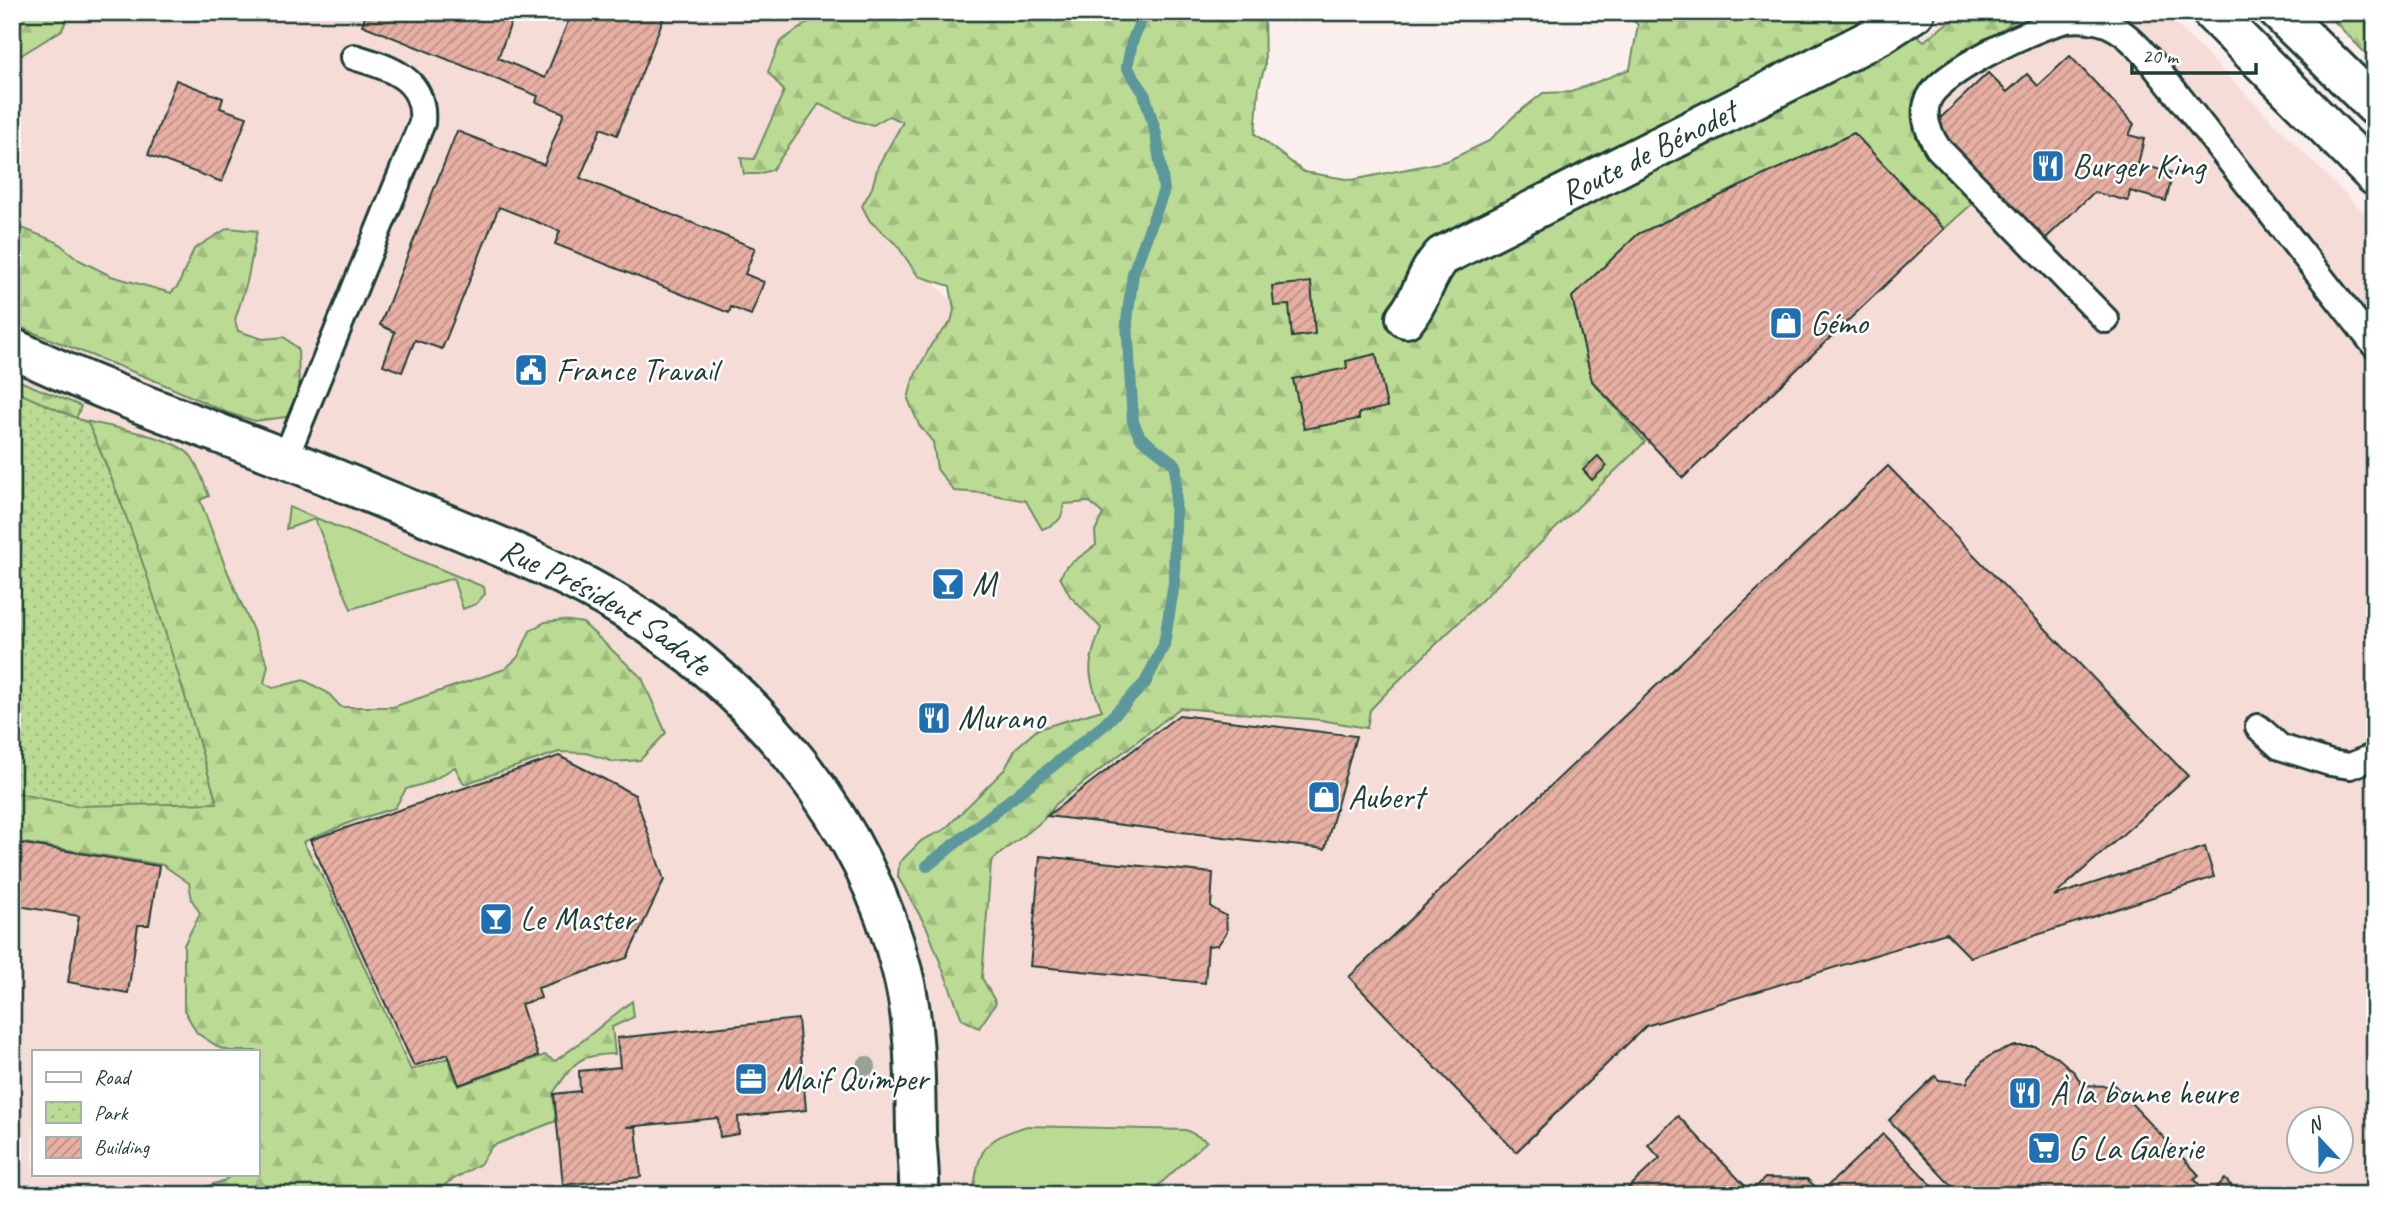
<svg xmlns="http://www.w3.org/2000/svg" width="2387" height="1207" font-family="Caveat,sans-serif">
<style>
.built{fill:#f5dcd7;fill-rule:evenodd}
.green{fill:#bbdb94;stroke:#6d8c64;stroke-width:2}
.forest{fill:url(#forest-firs);stroke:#6d8c64;stroke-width:2}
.park{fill:url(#park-dots);stroke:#6d8c64;stroke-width:2}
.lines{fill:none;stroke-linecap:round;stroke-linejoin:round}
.stream{stroke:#5c989b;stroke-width:12}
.building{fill:url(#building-hatch);stroke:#1f3d34;stroke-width:2}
.service-casing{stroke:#1f3d34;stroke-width:30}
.minor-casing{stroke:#1f3d34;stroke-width:44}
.tertiary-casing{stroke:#1f3d34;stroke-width:44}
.primary-casing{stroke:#1f3d34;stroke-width:44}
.service{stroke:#fff;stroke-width:24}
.minor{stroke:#fff;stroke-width:38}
.tertiary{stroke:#fff;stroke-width:38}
.primary{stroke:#fff;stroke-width:38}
.tree{fill:#97a394}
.labels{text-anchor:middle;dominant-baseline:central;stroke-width:5;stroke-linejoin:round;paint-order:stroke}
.street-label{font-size:33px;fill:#1f3d34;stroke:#fff}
.poi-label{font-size:33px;fill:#1f3d34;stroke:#fff;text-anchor:start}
</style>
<defs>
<pattern id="forest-firs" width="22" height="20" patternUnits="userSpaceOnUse" patternTransform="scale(1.75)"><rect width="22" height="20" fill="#bbdb94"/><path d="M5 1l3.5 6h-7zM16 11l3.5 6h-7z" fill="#a0bd80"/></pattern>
<pattern id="park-dots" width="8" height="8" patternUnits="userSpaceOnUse" patternTransform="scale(1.75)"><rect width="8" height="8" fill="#bbdb94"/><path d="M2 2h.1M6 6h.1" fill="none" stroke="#a0bd80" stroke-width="1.8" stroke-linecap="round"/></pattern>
<pattern id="building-hatch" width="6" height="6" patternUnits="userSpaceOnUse" patternTransform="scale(1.75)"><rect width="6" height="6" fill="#e8afa3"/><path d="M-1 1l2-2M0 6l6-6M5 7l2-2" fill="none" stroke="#bb9086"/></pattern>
</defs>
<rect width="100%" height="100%" fill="#faefed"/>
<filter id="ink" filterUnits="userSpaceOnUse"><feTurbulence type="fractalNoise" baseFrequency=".0143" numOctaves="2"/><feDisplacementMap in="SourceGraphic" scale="14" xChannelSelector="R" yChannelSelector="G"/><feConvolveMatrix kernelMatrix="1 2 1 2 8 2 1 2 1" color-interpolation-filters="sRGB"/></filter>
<g filter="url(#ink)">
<path class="built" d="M12,12H926L934,284L1365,700L1544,289L1957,12H2164L2375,224V1195H12ZM33,1051H257V1174H33ZM2300,1120H2342V1162H2300Z"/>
<g class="green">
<polygon points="289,507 484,587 485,594 476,604 463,609 453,578 351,609 315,519 286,529"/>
<path d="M1027,1126L1186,1130L1207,1141L1148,1195H973C979,1150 981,1140 1027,1126Z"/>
</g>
<g class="forest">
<polygon points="12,12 70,12 62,30 23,54 12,64"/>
<path d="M811,12H1264L1265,66L1259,86L1255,134L1304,172L1352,180L1447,161L1489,141L1514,116L1543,93L1571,92L1630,69L1638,25L1624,12H1886L1924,41L1962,12H2037L2022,14L1921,95L1916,133L1972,204L1944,229L1854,133L1638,234L1572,297L1592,381L1645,442L1393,686L1370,710L1367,728L1321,720L1180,708L1056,804C1040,829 1012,841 991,862L982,978L996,1003L979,1028L962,1019L927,928L898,877L899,863L922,840L944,830L1005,769L1016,748L1038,729L1102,710C1086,672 1087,666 1101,628L1070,596L1060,577L1066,567L1096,545L1095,531L1103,514L1090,502L1064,504C1063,520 1057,524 1042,529L1026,501L984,493L954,491L937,469L933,442L919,425L908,399L913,379L932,343L951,322L954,310L950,286L918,276L897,245L870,221L862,206L872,188L878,166L903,122L889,116L873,125L856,121L819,104L772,170L758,174H744L741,158L754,159L784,91L768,72L780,42L810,21Z"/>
<polygon points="2325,12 2375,12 2375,63"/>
<polygon points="12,224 57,242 79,260 111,276 171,293 178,286 194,249 228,228 257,231 247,282 235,320 238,331 263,339 284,337 298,349 299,385 293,416 255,421 228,413 156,381 12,324"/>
<path d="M12,378L81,406L76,419C103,426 173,435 191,456C199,466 204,484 209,496L200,500L226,568L268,665L264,683L273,688L304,680L328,693L341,707H393L505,669L518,657L530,631L545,622L563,620L583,623L642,678L666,733L640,760L614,762L586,753L559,752L464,784L455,767L430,782L406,789L395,808L356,820L303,842L328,887L411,1070L448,1058L458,1086L545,1055L555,1061C582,1043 606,1021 632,1001L634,1017L612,1027L615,1054C575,1055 576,1062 553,1093L556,1121L492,1146L480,1164L447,1183L436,1195H123L134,1192L196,1190L223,1181L234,1174H257V1051H230L220,1048L197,1033L184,1010V945L200,913L192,900L189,883L163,865L12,841Z"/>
</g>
<path class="park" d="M12,390L88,423C143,545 178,675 217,803L76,806L12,792Z"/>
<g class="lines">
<polyline class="stream" points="927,866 1104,725 1145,683 1164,645 1174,583 1176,465 1140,437 1133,422 1127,321 1133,273 1164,190 1156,134 1144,93 1127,67 1132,42 1144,12"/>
</g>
<g class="building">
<polygon points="367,12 515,12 498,58 545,78 572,12 666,12 617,135 601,128 580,178 755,248 745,274 764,282 751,315 731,307 729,313 555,244 560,231 499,207 442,349 415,340 402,372 383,365 395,332 380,325 457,131 544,165 564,113 536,102 538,96 362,25"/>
<polygon points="2070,56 2134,124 2129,135 2144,139 2138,164 2173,173 2166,201 2130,191 2128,201 2094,192 2043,241 1933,125 1988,73 2007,92 2027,74 2038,86"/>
<polygon points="176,80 223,98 220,108 247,117 222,182 148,155"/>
<polygon points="1854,133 1944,229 1683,478 1592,381 1572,297 1638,234"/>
<polygon points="1311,282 1315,334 1292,337 1289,305 1274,306 1272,286"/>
<polygon points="1376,354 1387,407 1359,413 1359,419 1304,429 1293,379 1347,368 1346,361"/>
<polygon points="1598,456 1607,466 1592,480 1583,470"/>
<polygon points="1888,466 2188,776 2054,896 2205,847 2214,877 1970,957 1946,933 1646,1026 1516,1152 1349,977"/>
<polygon points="1179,715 1356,736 1325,849 1047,816"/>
<polygon points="559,756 635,795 664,880 627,958 538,988 541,998 521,1004 538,1056 459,1085 448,1054 414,1066 310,840"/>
<polygon points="12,842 159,866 149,925 138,925 128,993 68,982 79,916 12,905"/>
<polygon points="1040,856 1213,873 1211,907 1226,916 1227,932 1218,945 1208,946 1205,983 1030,966"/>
<polygon points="798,1019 806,1110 738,1117 739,1134 720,1137 718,1118 626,1127 636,1127 641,1177 563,1185 554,1094 580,1091 579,1071 620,1067 617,1038"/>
<polygon points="2015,1046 2035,1046 2056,1056 2075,1073 2082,1085 2109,1086 2112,1083 2199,1175 2194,1179 2209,1195 1960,1195 1889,1120 1935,1076 1939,1080 1967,1083 1969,1077 1984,1060 1993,1054"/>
<polygon points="1678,1116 1751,1192 1765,1178 1807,1179 1821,1192 1883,1134 1941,1195 1621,1195 1660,1158 1648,1145"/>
<polygon points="2225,1179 2240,1195 2209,1195"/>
</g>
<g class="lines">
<defs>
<g id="service">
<path d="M2106,320L1938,148C1929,134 1921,115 1929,98C1942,71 2037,26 2067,20C2080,18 2097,20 2109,25C2136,37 2155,68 2173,89L2375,346"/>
<path d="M285,459L422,123C426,78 390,68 354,57"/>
<polyline points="2258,727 2280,747 2330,763 2350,766 2375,756"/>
</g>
<g id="minor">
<path id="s1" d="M1406,318C1422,299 1425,274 1442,256L1801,75L1881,34L1915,12"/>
</g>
<g id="tertiary">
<path id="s2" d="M12,348C96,389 184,420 271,453C327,475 381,498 436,520C501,547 568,573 627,610C757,691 864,820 902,971C916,1025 915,1078 916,1133C917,1154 920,1174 919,1195"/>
</g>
<g id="primary">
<polyline points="2212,12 2375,176"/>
<polyline points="2279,12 2375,106"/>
</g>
</defs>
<use href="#service" class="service-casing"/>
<use href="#minor" class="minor-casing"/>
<use href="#tertiary" class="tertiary-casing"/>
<use href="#primary" class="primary-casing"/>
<use href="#service" class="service"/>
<use href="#minor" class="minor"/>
<use href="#tertiary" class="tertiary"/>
<use href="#primary" class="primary"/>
</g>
<circle class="tree" cx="866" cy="1066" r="10"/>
</g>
<defs>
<symbol id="restaurant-square" viewBox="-11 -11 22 22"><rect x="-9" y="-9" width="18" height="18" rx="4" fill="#1f6fb2" stroke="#fff"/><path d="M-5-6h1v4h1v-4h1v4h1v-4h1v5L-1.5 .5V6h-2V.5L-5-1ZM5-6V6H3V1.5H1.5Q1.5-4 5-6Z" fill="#fff"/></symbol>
<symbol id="shop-square" viewBox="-11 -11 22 22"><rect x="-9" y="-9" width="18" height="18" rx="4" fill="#1f6fb2" stroke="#fff"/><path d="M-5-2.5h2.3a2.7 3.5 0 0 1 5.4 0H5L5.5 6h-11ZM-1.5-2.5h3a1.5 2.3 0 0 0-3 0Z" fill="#fff"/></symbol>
<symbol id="civic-square" viewBox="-11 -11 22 22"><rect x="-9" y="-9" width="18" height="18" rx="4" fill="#1f6fb2" stroke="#fff"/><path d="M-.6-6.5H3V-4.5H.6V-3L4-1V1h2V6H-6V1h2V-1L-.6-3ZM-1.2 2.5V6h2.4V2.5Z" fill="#fff"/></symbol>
<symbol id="bar-square" viewBox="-11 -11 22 22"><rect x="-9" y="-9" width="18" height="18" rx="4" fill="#1f6fb2" stroke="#fff"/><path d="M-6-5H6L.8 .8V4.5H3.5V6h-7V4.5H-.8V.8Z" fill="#fff"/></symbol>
<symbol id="office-square" viewBox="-11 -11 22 22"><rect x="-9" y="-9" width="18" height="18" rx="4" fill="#1f6fb2" stroke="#fff"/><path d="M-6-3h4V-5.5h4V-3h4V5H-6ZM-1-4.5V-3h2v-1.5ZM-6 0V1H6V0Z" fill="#fff"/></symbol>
<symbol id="supermarket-square" viewBox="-11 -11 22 22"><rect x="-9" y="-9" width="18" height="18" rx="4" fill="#1f6fb2" stroke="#fff"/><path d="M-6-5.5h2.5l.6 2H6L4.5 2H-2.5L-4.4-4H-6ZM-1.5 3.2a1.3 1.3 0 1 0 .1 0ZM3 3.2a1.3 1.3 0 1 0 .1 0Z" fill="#fff"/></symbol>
</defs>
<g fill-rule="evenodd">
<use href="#restaurant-square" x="2029" y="147" width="38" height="38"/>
<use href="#shop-square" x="1767" y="304" width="38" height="38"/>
<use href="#civic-square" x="512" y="351" width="38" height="38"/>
<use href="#bar-square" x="929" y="565" width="38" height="38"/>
<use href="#restaurant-square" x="915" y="699" width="38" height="38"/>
<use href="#shop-square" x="1305" y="778" width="38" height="38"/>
<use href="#bar-square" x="477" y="900" width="38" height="38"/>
<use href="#office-square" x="732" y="1060" width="38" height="38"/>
<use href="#restaurant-square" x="2006" y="1074" width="38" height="38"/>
<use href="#supermarket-square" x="2025" y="1129" width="38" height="38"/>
</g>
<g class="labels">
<g class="street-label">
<text stroke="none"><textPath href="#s1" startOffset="303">Route de Bénodet</textPath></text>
<text stroke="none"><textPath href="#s2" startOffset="649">Rue Président Sadate</textPath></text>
</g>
<g class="poi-label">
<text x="2072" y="166">Burger King</text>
<text x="1810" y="323">Gémo</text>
<text x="556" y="370">France Travail</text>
<text x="972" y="584">M</text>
<text x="958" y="718">Murano</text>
<text x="1348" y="797">Aubert</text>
<text x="520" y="919">Le Master</text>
<text x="776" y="1079">Maif Quimper</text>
<text x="2050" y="1093">À la bonne heure</text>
<text x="2068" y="1148">G La Galerie</text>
</g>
</g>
<rect width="2387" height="1207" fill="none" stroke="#fff" stroke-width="42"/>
<rect x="21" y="21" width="2345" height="1165" fill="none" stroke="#1f3d34" stroke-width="2.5" filter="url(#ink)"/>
<rect x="32" y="1050" width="228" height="126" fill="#ffffff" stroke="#a5b1ae" stroke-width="2"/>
<rect x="46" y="1072" width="35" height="10" fill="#ffffff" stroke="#a5b1ae" stroke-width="2"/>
<text x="94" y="1084" font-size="21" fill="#1f3d34">Road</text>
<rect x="46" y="1102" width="35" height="21" fill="url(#park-dots)" stroke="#a5b1ae" stroke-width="2"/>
<text x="94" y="1120" font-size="21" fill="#1f3d34">Park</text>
<rect x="46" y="1137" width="35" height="21" fill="url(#building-hatch)" stroke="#a5b1ae" stroke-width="2"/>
<text x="94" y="1154" font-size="21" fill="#1f3d34">Building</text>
<g transform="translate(2320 1140) rotate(338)"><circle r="33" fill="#ffffff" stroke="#a5b1ae" stroke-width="2"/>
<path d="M0-5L12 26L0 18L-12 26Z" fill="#1f6fb2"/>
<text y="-10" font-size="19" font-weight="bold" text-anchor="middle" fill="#1f3d34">N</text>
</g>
<path d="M2132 63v10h124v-10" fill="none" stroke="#1f3d34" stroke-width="3.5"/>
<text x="2142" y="63" font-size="21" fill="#1f3d34" stroke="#ffffff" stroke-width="5" paint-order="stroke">20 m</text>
</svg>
